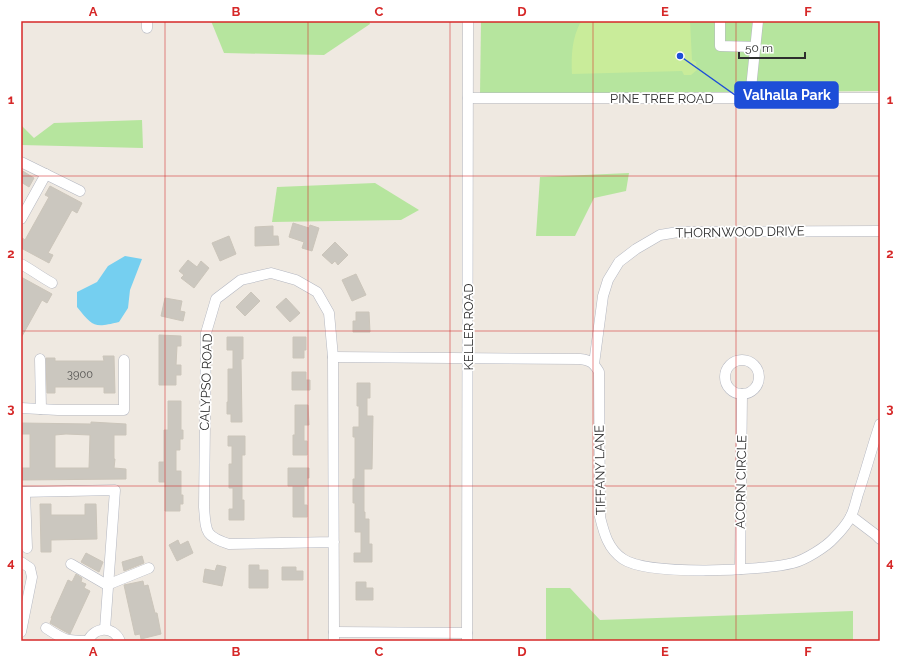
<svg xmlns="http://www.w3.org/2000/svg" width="901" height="662" font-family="Raleway,sans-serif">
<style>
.green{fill:#b6e59e}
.pitch{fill:#c9ec9a}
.water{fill:#75cff0}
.building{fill:#cbc7bf;stroke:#cbc5ba;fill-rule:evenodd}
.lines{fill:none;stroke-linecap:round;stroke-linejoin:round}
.minor-casing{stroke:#b4b7c1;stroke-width:11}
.minor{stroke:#fff;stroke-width:10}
.grid{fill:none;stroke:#d62828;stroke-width:1;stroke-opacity:0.55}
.labels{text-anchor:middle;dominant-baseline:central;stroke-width:3.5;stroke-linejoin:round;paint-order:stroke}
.number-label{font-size:11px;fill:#555452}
.street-label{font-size:13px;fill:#2e2e2e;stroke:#fff}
.leader{fill:none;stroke:#1d4ed8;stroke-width:1.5}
.callout-dot{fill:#1d4ed8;stroke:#fff;stroke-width:1.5}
.callout{fill:#1d4ed8;stroke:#1d4ed8;stroke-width:1.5}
.callout-label{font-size:14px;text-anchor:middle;font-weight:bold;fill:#fff}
.neatline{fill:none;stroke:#d62828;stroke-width:1.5}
.grid-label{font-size:13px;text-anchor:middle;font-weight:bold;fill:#d62828}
</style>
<rect width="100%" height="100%" fill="#efe9e1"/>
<g class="green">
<polygon points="211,21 369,21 370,24 324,55 224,53"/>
<polygon points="481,21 880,21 880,91 480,94"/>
<polygon points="142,120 143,148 21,145 21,125 34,138 54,123"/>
<polygon points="629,173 626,191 594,198 575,236 536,236 540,177"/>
<polygon points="375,183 419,210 401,220 272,222 277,187"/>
<polygon points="546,588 570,588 600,620 853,611 853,641 546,641"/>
</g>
<path class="pitch" d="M581,21H690L692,60L696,62L697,70L691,75H684L682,71L572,74C571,55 572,38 581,21Z"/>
<path class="water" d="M125,256L142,259L130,290L128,308L119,322C94,328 93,327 77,307V292L97,282L108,266Z"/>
<g class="building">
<polygon points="21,170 34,178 29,187 21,182"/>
<polygon points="50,186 82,203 77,213 72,210 48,253 53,255 49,263 21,248 21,237 25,240 49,197 45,195"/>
<polygon points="293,223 309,228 310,225 319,228 312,251 302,248 304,242 289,237"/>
<polygon points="273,226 273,236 278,236 279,245 255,246 255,227"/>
<polygon points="229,236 236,254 220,261 212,243"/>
<polygon points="335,242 348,255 338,265 335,261 332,264 322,255"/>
<polygon points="188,260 197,267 201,261 209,268 194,288 181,278 184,275 179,271"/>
<polygon points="356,274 366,295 352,301 342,280"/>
<polygon points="21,277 52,294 47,303 42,300 21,338"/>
<polygon points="251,292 260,301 245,316 236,307"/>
<polygon points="165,298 182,301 180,311 185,312 183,321 161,316"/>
<polygon points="286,298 300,313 290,322 276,307"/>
<polygon points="356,312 369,312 370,332 353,332 353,321 356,321"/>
<polygon points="159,335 181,336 181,346 177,346 176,365 181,365 181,375 176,375 176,385 159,385"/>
<polygon points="227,337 243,337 243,359 241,359 242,422 231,422 231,414 227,414 227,402 228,402 228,369 233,369 233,350 227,350"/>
<polygon points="293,337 306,337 306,350 304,350 304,358 293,358"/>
<polygon points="103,356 114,356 115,393 104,393 104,387 55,387 55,393 47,393 46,358 55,358 55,361 104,361"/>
<polygon points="292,372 306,372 306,380 310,380 310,390 292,390"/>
<polygon points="357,383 370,383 370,398 367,398 367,416 373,416 372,469 364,469 364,512 365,512 365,519 369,519 369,544 372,544 372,562 354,562 354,553 361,553 361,532 355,532 355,503 353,503 353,479 355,479 355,437 353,437 353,427 359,427 359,406 357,406"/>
<polygon points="168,401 181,401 181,430 183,430 183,439 180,439 180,450 176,450 176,471 181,471 181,495 183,495 183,504 180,504 180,511 165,511 165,482 159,482 159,462 164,462 164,430 168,430"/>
<polygon points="295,405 308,405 309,425 304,425 304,441 307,441 307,455 293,455 293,435 295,435"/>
<path d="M91,422L126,424V435H114V459H115L114,468L126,469V479L21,480V468H30V434H21V423L91,424ZM66,434L90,435L89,468H55V435Z"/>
<polygon points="228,436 245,436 245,455 242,455 242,500 244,500 244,520 229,520 229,509 233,509 233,488 229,488 229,464 232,464 232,446 228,446"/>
<polygon points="288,468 309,468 309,478 307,478 307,486 304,486 304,505 307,505 307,517 293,517 293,486 288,486"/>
<polygon points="40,504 51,504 51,515 85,515 85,504 96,504 97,539 51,540 51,552 41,552"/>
<polygon points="178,540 180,545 188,541 193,553 177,561 169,545"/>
<polygon points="86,553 103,562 99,572 81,562"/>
<polygon points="142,556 144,563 124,571 122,562"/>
<polygon points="217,565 226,567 222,586 203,582 205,569 215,571"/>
<polygon points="249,565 259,565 259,570 268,570 268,588 249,588"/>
<polygon points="282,567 296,567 296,571 303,571 303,580 282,580"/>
<polygon points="76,574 82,578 81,582 86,584 84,588 90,591 70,634 64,631 50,623 52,618 51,618 68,580 72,582"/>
<polygon points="143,581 144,586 148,585 155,613 157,613 161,634 141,639 140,634 135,635 124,585"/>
<polygon points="356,582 366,582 366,588 373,588 373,600 356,600"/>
</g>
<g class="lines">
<defs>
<g id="minor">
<polyline points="720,21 720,46 756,47"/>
<polyline points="147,28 147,21"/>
<polyline points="468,98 880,98"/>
<polyline points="750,98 758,21"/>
<polyline points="21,162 80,191"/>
<polyline points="21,219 46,174"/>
<path d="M21,264C32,270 41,277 52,283"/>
<path d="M333,357L580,359C590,360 594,363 599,372L600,517C604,533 608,549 623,559C648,576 762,571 793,563C805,560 826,547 834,538C840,532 847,524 851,516C854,510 856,501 858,494C866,471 872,447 880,424"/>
<polyline points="40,359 41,409"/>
<circle cx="742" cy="377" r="17"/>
<polyline points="594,364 603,296 608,280 619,262 636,249 660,235 678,232 880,231"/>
<polyline points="21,408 58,410 124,410 124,360"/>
<polyline points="21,492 115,490 105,629"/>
<polyline points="25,492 27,548"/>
<polyline points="851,516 876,535 880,539"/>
<polyline points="21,562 30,568 32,577 21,632"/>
<polyline points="71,564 107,585 149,568"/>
<polyline points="740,569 742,394"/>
<path d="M46,628C64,640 66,641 88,641"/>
<polyline points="334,632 467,633"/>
<path d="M88,641C94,627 113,625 120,641"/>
<path d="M334,641V632L333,357L329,313L317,292L296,280L271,273L241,280L216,299L206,333L204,507C206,531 204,536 229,544L334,542"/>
<polyline points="467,641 468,21"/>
</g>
</defs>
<use href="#minor" class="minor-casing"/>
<use href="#minor" class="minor"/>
</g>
<path class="grid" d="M165,21V641M308,21V641M450,21V641M593,21V641M736,21V641M21,176H880M21,331H880M21,486H880"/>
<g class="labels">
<g class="number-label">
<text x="80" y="374">3900</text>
</g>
<g class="street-label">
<text x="662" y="98">PINE TREE ROAD</text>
<text transform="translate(740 232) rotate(-1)">THORNWOOD DRIVE</text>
<text transform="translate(468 327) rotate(-90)">KELLER ROAD</text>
<text transform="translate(206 382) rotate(-88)">CALYPSO ROAD</text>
<text transform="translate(600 470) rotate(-91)">TIFFANY LANE</text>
<text transform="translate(741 482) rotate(-89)">ACORN CIRCLE</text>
</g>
</g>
<path class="leader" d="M680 56L735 95"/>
<circle class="callout-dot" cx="680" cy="56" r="4"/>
<rect class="callout" x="735" y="82" width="103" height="26" rx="4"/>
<g class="callout-label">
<text x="787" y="100">Valhalla Park</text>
</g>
<rect width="901" height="662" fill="none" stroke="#ffffff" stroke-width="44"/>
<path d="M739 52v6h66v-6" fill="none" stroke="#2e2e2e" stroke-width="2"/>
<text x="745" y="52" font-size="12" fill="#2e2e2e" stroke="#ffffff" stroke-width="3" paint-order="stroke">50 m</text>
<rect x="22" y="22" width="857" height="618" class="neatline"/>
<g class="grid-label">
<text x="93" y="16">A</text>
<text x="236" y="16">B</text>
<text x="379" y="16">C</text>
<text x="522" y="16">D</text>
<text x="665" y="16">E</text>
<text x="808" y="16">F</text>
<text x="11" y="104">1</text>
<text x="890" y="104">1</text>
<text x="11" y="258">2</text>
<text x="890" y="258">2</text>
<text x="11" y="413">3</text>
<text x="890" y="413">3</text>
<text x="11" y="567">4</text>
<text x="890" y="567">4</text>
<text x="93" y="656">A</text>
<text x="236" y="656">B</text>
<text x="379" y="656">C</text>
<text x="522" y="656">D</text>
<text x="665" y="656">E</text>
<text x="808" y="656">F</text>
</g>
</svg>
